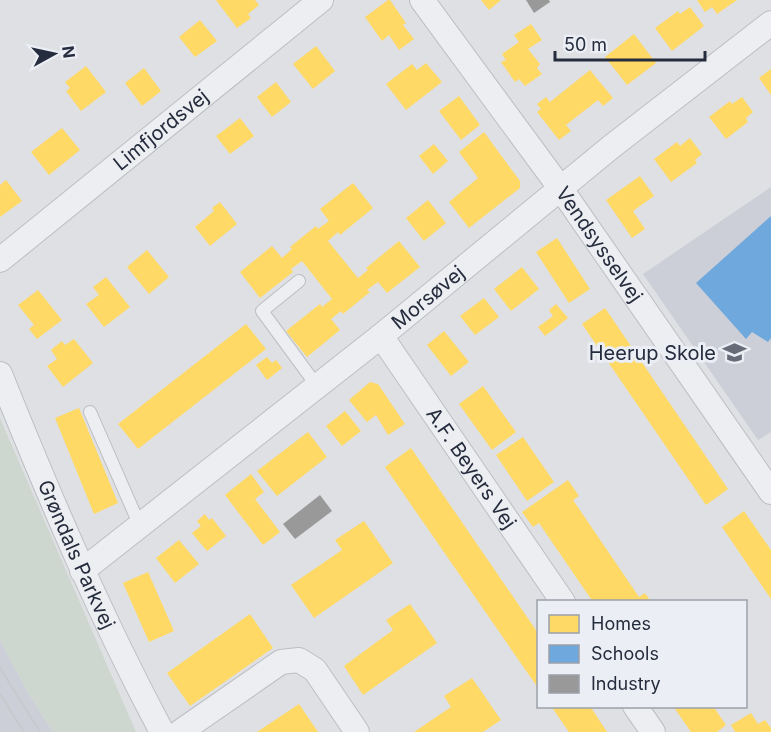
<svg xmlns="http://www.w3.org/2000/svg" width="771" height="732" font-family="Inter,sans-serif">
<style>
.built{fill:#cccfd7}
.green{fill:#ced7cf}
.homes{fill:#ffd966}
.schools{fill:#6fa8dc}
.industry{fill:#999}
.lines{fill:none;stroke-linecap:round;stroke-linejoin:round}
.service-casing{stroke:#bcbec2;stroke-width:14}
.minor-casing{stroke:#bcbec2;stroke-width:26}
.service{stroke:#edeef1;stroke-width:12}
.minor{stroke:#edeef1;stroke-width:24}
.tram{stroke:#c7c8cc;stroke-width:1.5}
.labels{text-anchor:middle;dominant-baseline:central;stroke-width:6;stroke-linejoin:round;paint-order:stroke}
.street-label{font-size:20px;fill:#252c3d;stroke:#ebeef4}
.poi-label{font-size:20px;fill:#252c3d;stroke:#ebeef4;text-anchor:end}
</style>
<rect width="100%" height="100%" fill="#dee0e4"/>
<g class="built">
<polygon points="771,187 771,432 758,440 643,274"/>
<polygon points="0,640 27,691 53,732 0,732"/>
</g>
<polygon class="green" points="0,418 136,732 53,732 27,691 0,640"/>
<g class="homes">
<polygon points="216,0 255,0 259,5 248,14 251,18 237,28"/>
<polygon points="388,0 390,0 406,23 403,25 414,39 399,50 389,35 382,41 365,17"/>
<polygon points="481,0 501,0 489,10"/>
<polygon points="697,0 737,0 717,14 712,7 705,12"/>
<polygon points="690,7 704,26 672,51 655,28 678,11 680,14"/>
<polygon points="200,20 217,41 195,57 179,37"/>
<polygon points="531,24 542,40 528,49 540,64 537,68 542,74 525,86 519,79 515,82 501,62 506,60 502,54 519,42 514,35"/>
<polygon points="634,34 656,63 627,85 605,57"/>
<polygon points="316,46 335,71 313,89 293,64"/>
<polygon points="426,63 442,82 406,110 386,84 412,64 417,70"/>
<polygon points="86,66 106,92 81,111 66,91 70,88 65,82"/>
<polygon points="144,68 161,91 142,106 125,83"/>
<polygon points="771,69 771,95 759,78"/>
<polygon points="590,70 613,98 603,106 598,100 566,125 571,131 559,140 537,112 541,109 537,104 546,97 550,102"/>
<polygon points="276,82 291,102 272,117 257,97"/>
<polygon points="459,96 480,125 461,140 439,111"/>
<polygon points="742,97 753,112 746,118 748,122 726,139 709,117 730,101 732,104"/>
<polygon points="240,118 254,136 230,154 216,136"/>
<polygon points="62,128 80,150 49,175 31,152"/>
<polygon points="484,132 520,181 520,188 469,228 449,202 478,178 459,152"/>
<polygon points="690,138 702,154 695,160 697,163 671,182 654,159 677,142 680,146"/>
<polygon points="434,144 448,161 433,174 419,156"/>
<polygon points="640,176 654,196 633,211 645,229 632,238 606,200"/>
<polygon points="6,180 22,201 0,217 0,185"/>
<polygon points="353,183 373,208 340,235 338,232 328,241 358,278 368,270 366,268 399,241 420,267 387,293 378,282 367,290 370,292 343,314 341,311 331,319 340,330 307,357 286,331 320,304 322,307 332,299 302,261 291,269 293,272 260,298 240,272 272,246 282,258 292,249 290,247 316,226 318,229 329,221 320,209"/>
<polygon points="428,200 446,223 424,241 406,218"/>
<polygon points="220,202 237,224 210,246 195,227 214,211 212,208"/>
<polygon points="557,238 590,289 569,303 536,252"/>
<polygon points="147,250 169,277 149,294 127,267"/>
<polygon points="522,267 539,289 511,311 494,289"/>
<polygon points="106,277 130,307 104,327 86,304 99,295 93,287"/>
<polygon points="38,290 62,320 37,339 29,329 34,325 18,305"/>
<polygon points="484,298 499,317 475,335 460,316"/>
<polygon points="556,304 568,318 545,336 538,327 553,316 549,310"/>
<polygon points="605,308 728,489 706,505 582,324"/>
<polygon points="246,324 266,349 138,449 118,424"/>
<polygon points="444,331 469,362 451,376 427,345"/>
<polygon points="74,339 93,363 63,387 47,366 57,359 51,350 62,341 65,345"/>
<polygon points="267,357 272,363 276,360 282,368 267,380 256,365"/>
<polygon points="370,382 378,384 405,424 388,435 376,415 367,422 349,400"/>
<polygon points="483,386 516,432 492,450 459,404"/>
<polygon points="79,408 118,503 94,514 55,418"/>
<polygon points="345,411 361,431 342,446 326,426"/>
<polygon points="308,432 327,457 277,496 257,471"/>
<polygon points="523,437 554,482 527,501 496,455"/>
<polygon points="411,448 538,633 538,688 385,467"/>
<polygon points="251,474 264,492 255,499 280,532 263,545 225,495"/>
<polygon points="568,480 579,496 573,500 639,597 645,593 651,602 593,602 539,523 533,527 522,512"/>
<polygon points="744,511 771,550 771,599 722,527"/>
<polygon points="205,514 209,520 212,518 226,536 207,551 192,533 201,526 197,521"/>
<polygon points="364,521 393,563 314,618 291,585 342,550 335,540"/>
<polygon points="179,540 199,564 175,583 156,558"/>
<polygon points="148,572 174,631 149,642 123,583"/>
<polygon points="410,604 437,643 363,695 344,666 393,630 386,620"/>
<polygon points="250,614 273,648 190,706 167,673"/>
<polygon points="472,678 501,720 483,732 414,732 451,707 444,696"/>
<polygon points="299,704 318,732 257,732"/>
<polygon points="551,706 590,706 607,732 569,732"/>
<polygon points="673,706 713,706 726,725 717,732 691,732"/>
<polygon points="751,713 758,724 765,720 771,728 771,732 735,732 731,725"/>
</g>
<polygon class="schools" points="771,216 771,338 768,342 752,332 746,339 696,283"/>
<g class="industry">
<polygon points="526,0 549,0 550,2 534,13"/>
<polygon points="320,495 332,511 295,539 283,524"/>
</g>
<g class="lines">
<defs>
<g id="service">
<polyline points="299,281 262,311 317,386"/>
<polyline points="90,412 140,526"/>
</g>
<g id="minor">
<path id="s1" d="M422,0L561,189L771,492"/>
<path id="s2" d="M0,260L321,0"/>
<path id="s3" d="M381,336L563,602"/>
<path id="s4" d="M0,374C49,496 100,616 162,732"/>
<path id="s5" d="M82,571L381,336L611,147L771,23"/>
<polyline points="635,706 653,732"/>
<polyline points="180,732 281,662 299,660 315,670 357,732"/>
</g>
</defs>
<use href="#service" class="service-casing"/>
<use href="#minor" class="minor-casing"/>
<use href="#service" class="service"/>
<use href="#minor" class="minor"/>
<g class="tram">
<polyline points="0,668 40,732"/>
<polyline points="0,694 24,732"/>
</g>
</g>
<defs>
<symbol id="school-bare" viewBox="-9 -9 18 18"><path d="M0-5L7-2L0 1L-7-2ZM-4 1L0 2.5L4 1V4Q0 6-4 4Z" fill="#666b77" stroke="#ebeef4" stroke-width="2.5" paint-order="stroke"/></symbol>
</defs>
<g fill-rule="evenodd">
<use href="#school-bare" x="718" y="336" width="33" height="33"/>
</g>
<g class="labels">
<g class="street-label">
<text stroke="none"><textPath href="#s2" startOffset="207">Limfjordsvej</textPath></text>
<text stroke="none"><textPath href="#s1" startOffset="302">Vendsysselvej</textPath></text>
<text stroke="none"><textPath href="#s5" startOffset="441">Morsøvej</textPath></text>
<text stroke="none"><textPath href="#s3" startOffset="160">A.F. Beyers Vej</textPath></text>
<text stroke="none"><textPath href="#s4" startOffset="196">Grøndals Parkvej</textPath></text>
</g>
<g class="poi-label">
<text x="716" y="353">Heerup Skole</text>
</g>
</g>
<rect x="537" y="600" width="210" height="108" fill="#ebeef4" stroke="#9ca0ab" stroke-width="1.5"/>
<rect x="549" y="615" width="30" height="18" fill="#ffd966" stroke="#9ca0ab" stroke-width="1.5"/>
<text x="591" y="630" font-size="18" fill="#252c3d">Homes</text>
<rect x="549" y="645" width="30" height="18" fill="#6fa8dc" stroke="#9ca0ab" stroke-width="1.5"/>
<text x="591" y="660" font-size="18" fill="#252c3d">Schools</text>
<rect x="549" y="675" width="30" height="18" fill="#999999" stroke="#9ca0ab" stroke-width="1.5"/>
<text x="591" y="690" font-size="18" fill="#252c3d">Industry</text>
<g transform="translate(54 54) rotate(82)" stroke="#ebeef4" stroke-width="4.5" paint-order="stroke">
<path d="M0-4.5L10 22L0 15L-10 22Z" fill="#252c3d"/>
<text y="-9" font-size="16" font-weight="bold" text-anchor="middle" fill="#252c3d">N</text>
</g>
<path d="M555 51v9h150v-9" fill="none" stroke="#252c3d" stroke-width="3"/>
<text x="564" y="51" font-size="18" fill="#252c3d" stroke="#ebeef4" stroke-width="4.5" paint-order="stroke">50 m</text>
</svg>
